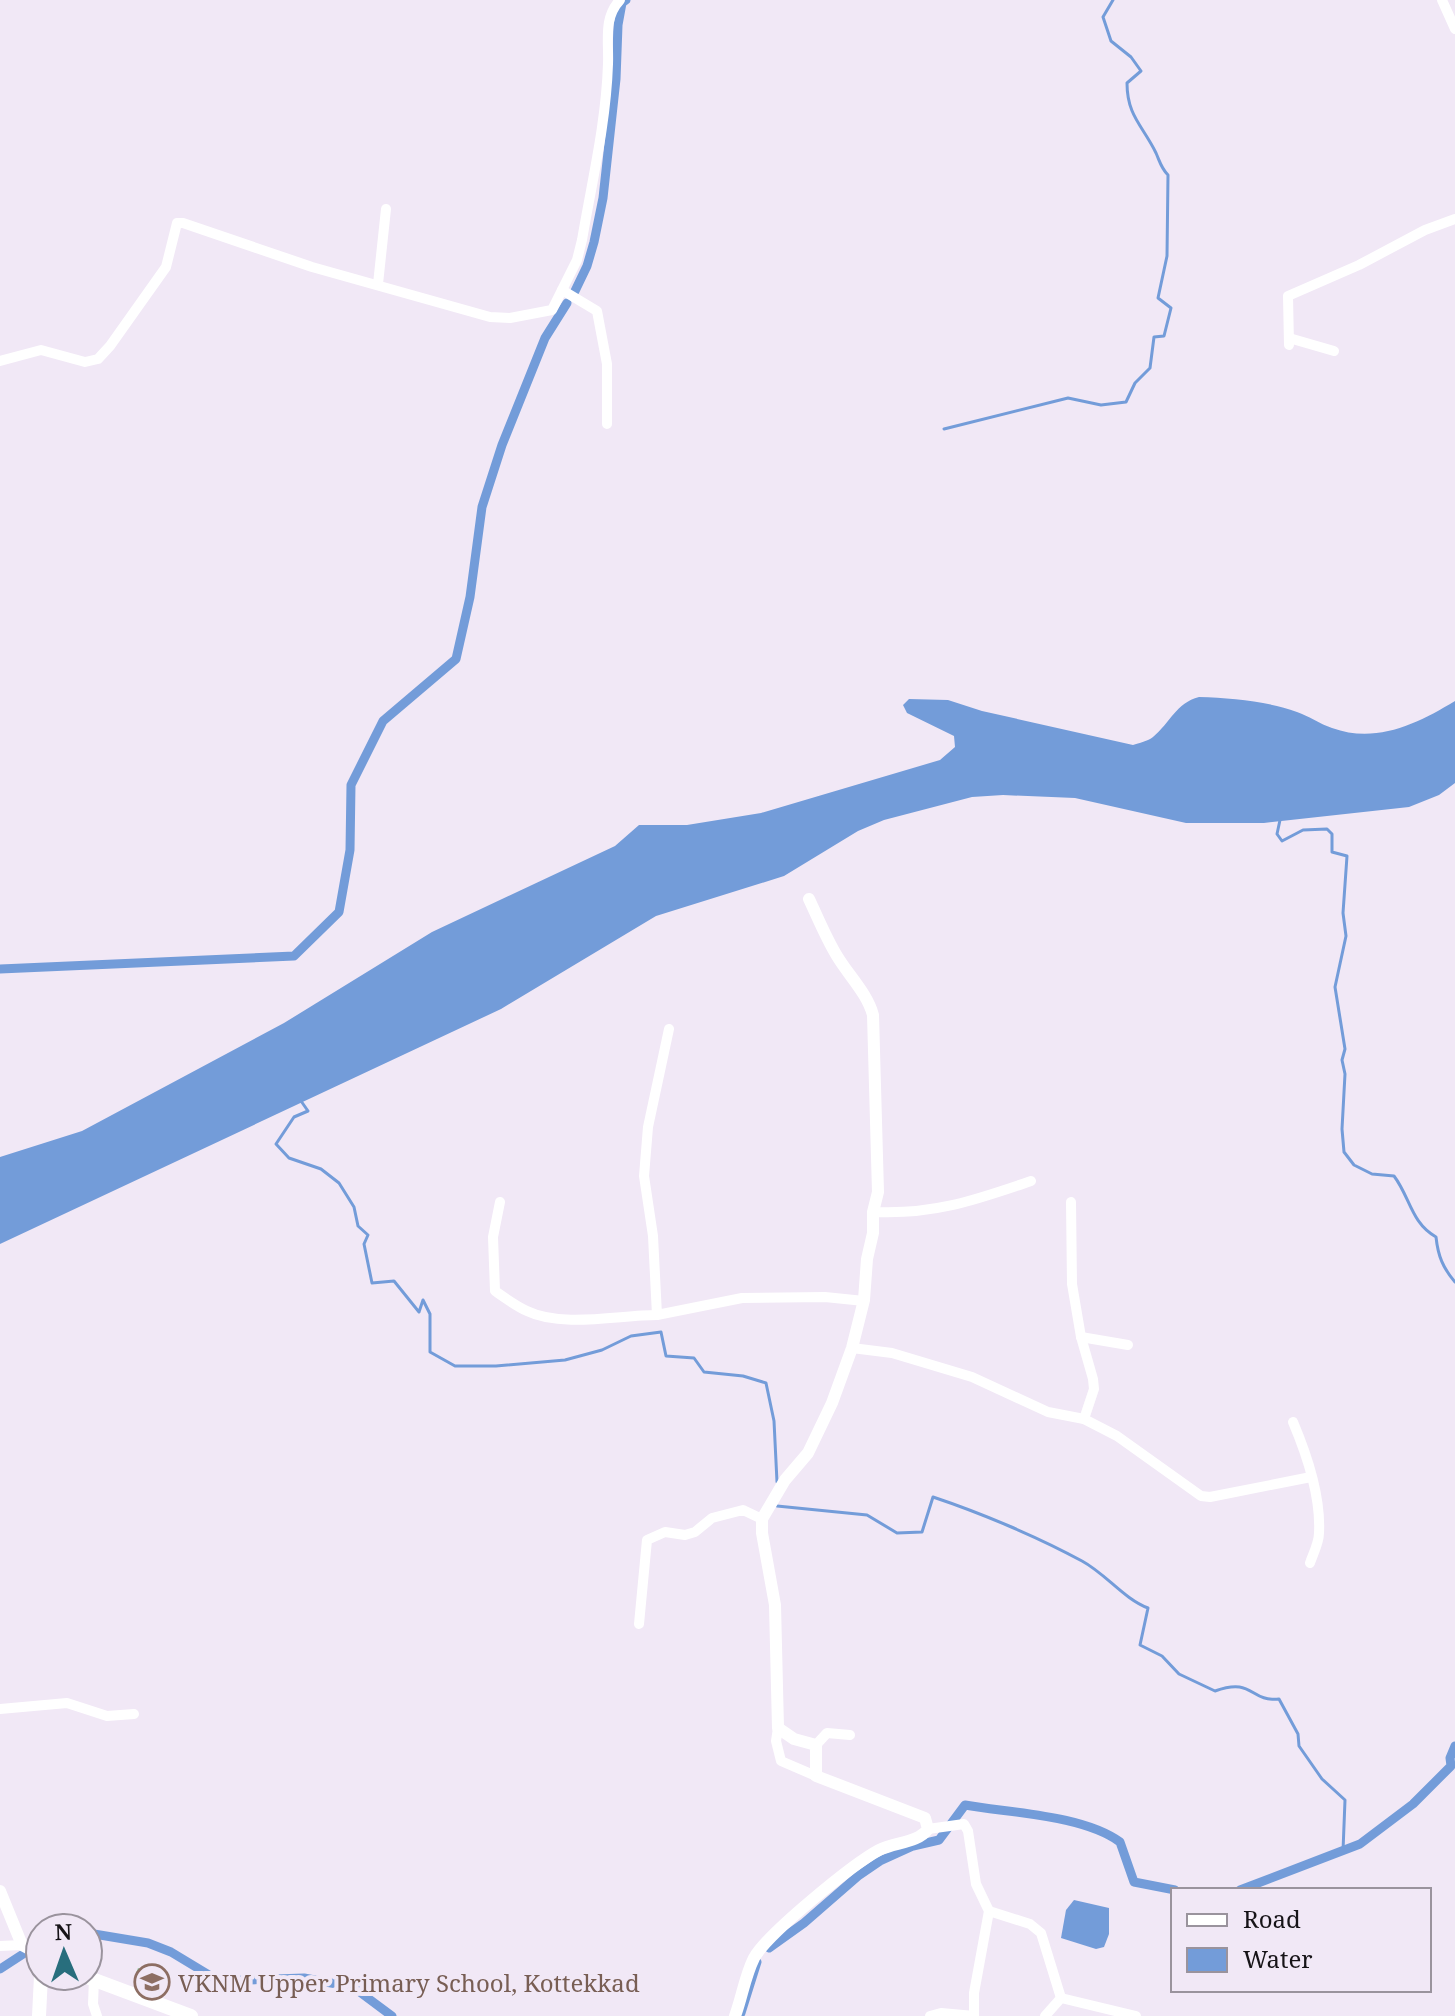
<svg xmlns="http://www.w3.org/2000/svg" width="1455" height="2016" font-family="'Noto Serif',serif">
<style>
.green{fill:#94c79f}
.water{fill:#739cd9}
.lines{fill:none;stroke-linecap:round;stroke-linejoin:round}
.stream{stroke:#739cd9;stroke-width:3}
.canal{stroke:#739cd9;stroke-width:9}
.minor{stroke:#fff;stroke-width:10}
.tertiary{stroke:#fff;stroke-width:12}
.secondary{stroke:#fff;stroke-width:14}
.labels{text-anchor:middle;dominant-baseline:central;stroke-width:8;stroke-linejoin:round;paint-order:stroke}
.education-label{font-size:24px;fill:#785e54;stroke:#f1e8f6;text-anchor:start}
</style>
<rect width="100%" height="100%" fill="#f1e8f6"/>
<polygon class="green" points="138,1968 147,1971 146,1975 153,1977 149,1996 134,1990 139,1975 136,1973"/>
<g class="water">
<path d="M1199,697C1232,698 1266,701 1297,712C1309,716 1320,724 1332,728C1376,744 1417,724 1455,701V783L1439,795L1409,807L1264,823H1186L1075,798L1003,795L972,797L884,820L858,831L784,876L656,916L501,1009L0,1244V1157L82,1131L284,1023L432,932L615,846L639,825H687L761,813L940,760L955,747L954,736L907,713L903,705L909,699L948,700L982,711L1133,745C1139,743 1148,741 1153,737C1170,723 1176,703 1199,697Z"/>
<polygon points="1074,1900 1109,1908 1109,1934 1104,1947 1096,1949 1061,1938 1066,1910"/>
</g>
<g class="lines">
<g class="stream">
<path d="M944,429L1068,398L1101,405L1126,402L1135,383L1150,368L1154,337L1164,336L1171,308L1158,298L1167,256L1168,175C1161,168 1160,162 1156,153C1143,126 1127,116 1127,83L1141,71L1131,57L1111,41L1103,17L1113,0"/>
<path d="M1280,820L1277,834L1282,841L1303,830L1327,829L1332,834V852L1347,856L1343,913L1346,936L1335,987L1345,1049L1342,1060L1345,1074L1342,1129L1344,1152L1354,1165L1372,1174L1394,1176C1410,1197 1411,1223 1436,1237C1438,1256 1443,1268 1455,1282"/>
<polyline points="301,1101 308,1111 294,1117 276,1144 289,1158 321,1169 339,1183 354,1207 358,1226 368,1235 364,1244 372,1283 394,1281 419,1312 423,1300 430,1314 430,1352 455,1366 496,1366 565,1360 602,1350 631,1336 661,1332 666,1356 694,1358 704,1372 743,1376 766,1383 774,1421 777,1482"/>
<path d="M777,1506L867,1515L897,1533L922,1532L933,1497C981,1513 1038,1537 1082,1561C1106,1574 1124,1599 1148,1608L1140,1645L1162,1656L1179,1674L1215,1691C1254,1677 1249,1702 1279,1699L1298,1734L1299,1746L1322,1779L1345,1800L1343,1851"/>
</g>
<g class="canal">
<polyline points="575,291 587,266 594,242 603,198 616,79 618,25 622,3 626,0"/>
<polyline points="0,969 294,956 339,912 350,850 351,785 383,721 456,659 470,597 482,507 502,445 545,338 567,303"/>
<polyline points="1240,1890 1360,1844 1413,1804 1451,1766 1450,1758 1455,1746"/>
<polyline points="88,1933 148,1943 171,1952 219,1981 304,1978 353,1987 392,2016"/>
<path d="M769,1948L804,1923L858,1876L880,1861L913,1846L939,1840L965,1805C1010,1813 1083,1815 1120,1842L1134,1882L1175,1890"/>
<polyline points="0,1969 40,1943"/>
<polyline points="741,2013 757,1962"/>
</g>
<g class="minor">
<polyline points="1442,0 1455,29"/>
<polyline points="378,284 386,209"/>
<polyline points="562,290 597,311 607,364 607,424"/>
<polyline points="1289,338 1334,351"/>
<polyline points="1289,345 1288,296 1359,265 1425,230 1455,219"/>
<path d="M0,361L41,350L85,362L98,359L110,346L166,267L177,223H183L312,267L490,317L510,318L552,310L577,260L582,240C592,181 606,124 608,64C609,41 603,18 620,0"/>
<polyline points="669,1029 648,1127 644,1176 653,1236 657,1315 742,1298 825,1297 864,1301"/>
<path d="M500,1202L493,1237L495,1291C505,1298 516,1306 527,1311C562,1328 619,1315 657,1315"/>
<polyline points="1071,1202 1072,1284 1081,1337 1093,1379 1094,1389 1084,1419"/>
<path d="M873,1212C934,1215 975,1200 1031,1181"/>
<polyline points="1081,1337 1128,1345"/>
<polyline points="852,1348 892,1353 972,1377 1048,1412 1084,1419 1117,1436 1201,1496 1210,1497 1311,1477"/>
<path d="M1293,1422C1307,1455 1321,1496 1319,1533C1319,1543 1313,1554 1310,1563"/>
<polyline points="639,1624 647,1540 665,1532 685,1535 695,1532 712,1518 743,1510 762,1519"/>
<polyline points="0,1709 67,1703 107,1716 134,1714"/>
<polyline points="778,1728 776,1741 781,1761 816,1776"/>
<polyline points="816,1745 827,1733 850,1735"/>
<polyline points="928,1829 964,1824 968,1831 976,1884 989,1911 974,1993 974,2016"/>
<polyline points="989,1911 1030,1924 1041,1933 1061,1998"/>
<polyline points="0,1946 22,1945"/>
<polyline points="94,1979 93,2004 97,2016"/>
<polyline points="930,2016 941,2013 974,2016"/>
<polyline points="1045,2016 1061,1998 1136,2016"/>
</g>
<g class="tertiary">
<polyline points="0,1891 22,1945 35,1952 40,1968"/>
<path d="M735,2016C742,1997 745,1976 754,1958C767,1934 853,1864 879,1850C895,1842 918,1843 928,1829L925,1818L816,1776V1745L794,1739L778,1728L775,1605L762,1533V1519L785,1480L808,1453L832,1403L852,1348L864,1300L867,1259L873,1233V1212L878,1192L873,1015C867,993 849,976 837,956C826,938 818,918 809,899"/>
</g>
<g class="secondary">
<polyline points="84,1976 191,2016"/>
<polyline points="39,2016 41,1976"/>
</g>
</g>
<defs>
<symbol id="school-ring" viewBox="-11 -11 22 22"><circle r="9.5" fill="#f1e8f6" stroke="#8d6e63" stroke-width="1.5"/><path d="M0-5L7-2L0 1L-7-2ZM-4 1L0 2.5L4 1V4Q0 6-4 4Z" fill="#8d6e63"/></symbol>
</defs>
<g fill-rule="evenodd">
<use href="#school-ring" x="132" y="1962" width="40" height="40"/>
</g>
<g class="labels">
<g class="education-label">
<text x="178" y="1982">VKNM Upper Primary School, Kottekkad</text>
</g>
</g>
<rect x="1171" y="1888" width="260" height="104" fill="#f1e8f6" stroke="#9a939d" stroke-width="2"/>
<rect x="1187" y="1914" width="40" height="12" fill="#ffffff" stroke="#9a939d" stroke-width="2"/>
<text x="1243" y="1928" font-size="24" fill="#171418">Road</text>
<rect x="1187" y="1948" width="40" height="24" fill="#739cd9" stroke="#9a939d" stroke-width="2"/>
<text x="1243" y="1968" font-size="24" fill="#171418">Water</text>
<g transform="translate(64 1952) rotate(358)"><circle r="38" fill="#f1e8f6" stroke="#9a939d" stroke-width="2"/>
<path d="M0-6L14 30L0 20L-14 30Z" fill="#286e7d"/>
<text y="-12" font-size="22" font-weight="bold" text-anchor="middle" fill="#171418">N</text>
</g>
</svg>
